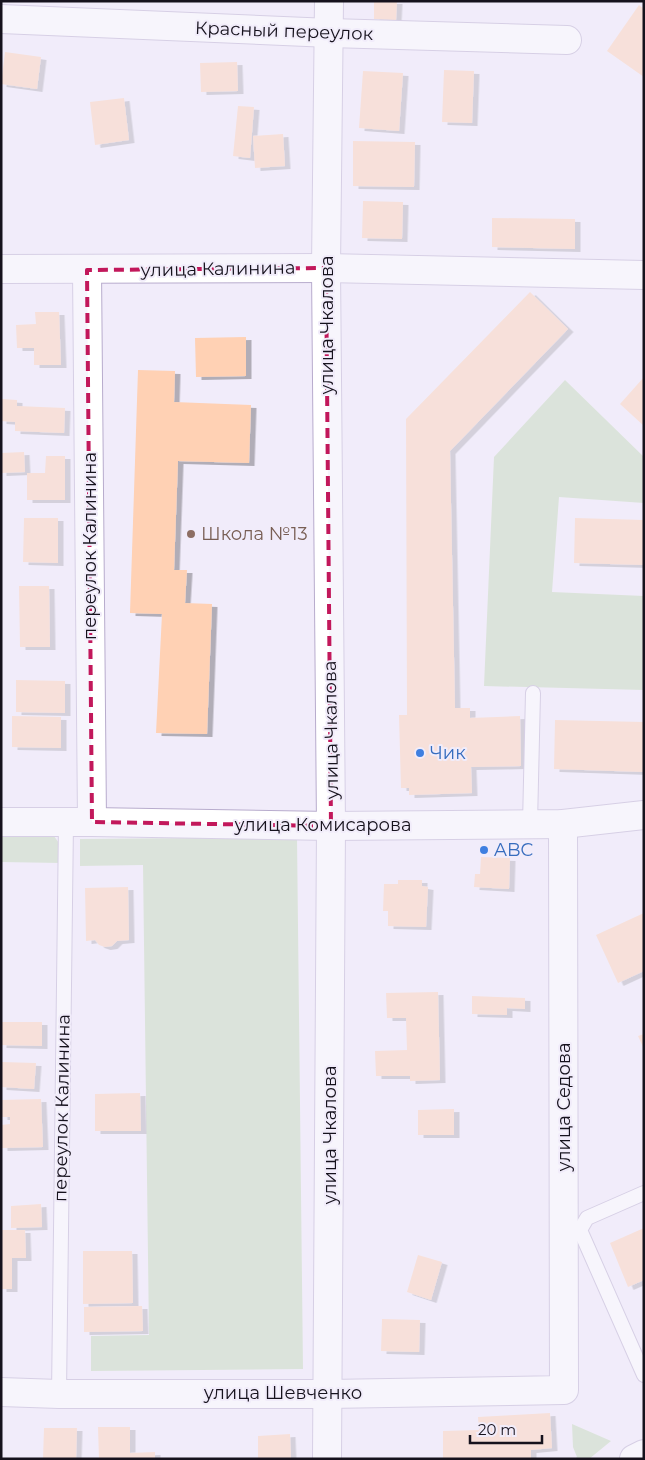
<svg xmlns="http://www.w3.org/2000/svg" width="645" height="1460" font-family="Montserrat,sans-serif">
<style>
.green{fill:#c2d8b5}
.building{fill:#ffd1b4;filter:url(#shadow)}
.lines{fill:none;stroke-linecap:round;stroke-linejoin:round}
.service-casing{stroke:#b8accd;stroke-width:16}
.minor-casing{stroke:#b8accd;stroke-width:30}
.tertiary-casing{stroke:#b8accd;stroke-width:30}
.secondary-casing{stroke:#b8accd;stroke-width:30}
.service{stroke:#fff;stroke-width:14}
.minor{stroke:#fff;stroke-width:28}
.tertiary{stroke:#fff;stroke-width:28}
.secondary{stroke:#fff;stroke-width:28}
.marked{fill:none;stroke:#c2185b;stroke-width:4;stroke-dasharray:10 6;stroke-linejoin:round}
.education-dot{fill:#8d6e63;stroke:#f1ecfa;stroke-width:2}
.shop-dot{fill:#3f7fe0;stroke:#f1ecfa;stroke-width:2}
.labels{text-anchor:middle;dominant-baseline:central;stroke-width:4;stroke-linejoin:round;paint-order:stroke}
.street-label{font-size:18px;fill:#16121d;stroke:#f1ecfa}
.education-label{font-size:18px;fill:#785e54;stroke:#f1ecfa;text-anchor:start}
.shop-label{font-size:18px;fill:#366cbe;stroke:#f1ecfa;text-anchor:start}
</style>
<defs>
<filter id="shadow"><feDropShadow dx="5.5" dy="3" stdDeviation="0" flood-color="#0004"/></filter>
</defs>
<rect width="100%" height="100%" fill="#f1ecfa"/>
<g class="green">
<polygon points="565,380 644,457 644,503 559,497 552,592 644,596 644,690 484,686 494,457"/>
<polygon points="1,835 54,836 61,846 61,863 1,862"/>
<polygon points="297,837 303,1369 91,1371 91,1336 149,1335 143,865 80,866 80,839"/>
<polygon points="572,1424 611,1441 589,1459 575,1459 577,1457 573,1447"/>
</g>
<g class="building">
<polygon points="374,1 397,1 396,20 374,19"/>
<polygon points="639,5 644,9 644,77 607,51"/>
<polygon points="5,52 41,57 37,89 1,84"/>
<polygon points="237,62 238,91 201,92 200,63"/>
<polygon points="444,70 474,71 472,123 442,122"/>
<polygon points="363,71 403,73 399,131 359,128"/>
<polygon points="124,98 129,140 95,145 90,102"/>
<polygon points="238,106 254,107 250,158 233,156"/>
<polygon points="283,134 285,166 255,168 253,136"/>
<polygon points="353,141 415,142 414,187 353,186"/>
<polygon points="363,201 403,202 402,239 362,238"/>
<polygon points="492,218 575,219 575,249 492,247"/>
<polygon points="530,292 568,329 450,451 455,708 470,708 470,718 520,716 521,766 471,767 472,793 409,795 409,788 401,788 399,715 407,715 406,419"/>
<polygon points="35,312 59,312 61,365 34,365 34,348 17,348 16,325 36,324"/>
<polygon points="246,337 246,376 196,377 195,338"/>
<polygon points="138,370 175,371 174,402 251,405 249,463 178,461 174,570 187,570 185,603 212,604 207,734 156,733 162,614 130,613"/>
<polygon points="644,377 644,426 620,404"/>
<polygon points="1,399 17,400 17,406 65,408 64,433 15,431 15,422 1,421"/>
<polygon points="24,452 25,472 1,473 1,453"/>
<polygon points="46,456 65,456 65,500 27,500 27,473 45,473"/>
<polygon points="24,518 58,518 58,563 23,562"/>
<polygon points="575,518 644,520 644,565 574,563"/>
<polygon points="19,586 49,586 50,647 20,647"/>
<polygon points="16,680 65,681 65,713 16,712"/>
<polygon points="12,716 61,717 61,748 12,747"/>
<polygon points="555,720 644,722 644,772 554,769"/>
<polygon points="481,857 510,858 509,889 474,887 475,874 480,874"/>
<polygon points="398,880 422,880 422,886 428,887 426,927 388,926 388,911 383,911 384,884 398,884"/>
<polygon points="128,887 129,940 117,941 112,946 105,947 99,945 95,940 86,941 85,888"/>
<polygon points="644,913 644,971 618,983 596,935"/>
<polygon points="438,992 440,1080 410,1081 410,1076 376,1076 375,1051 407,1050 406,1018 387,1018 386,993"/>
<polygon points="472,996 525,998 525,1009 507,1008 507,1015 472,1014"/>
<polygon points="1,1022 42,1022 42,1046 1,1045"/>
<polygon points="644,1034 644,1049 638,1036"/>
<polygon points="1,1062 36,1063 34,1089 1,1087"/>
<polygon points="140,1093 141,1131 95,1131 95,1094"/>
<polygon points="41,1099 43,1147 2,1148 1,1125 10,1124 10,1117 2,1117 1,1100"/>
<polygon points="454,1109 454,1135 418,1135 418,1110"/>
<polygon points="41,1204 42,1227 11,1228 11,1206"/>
<polygon points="644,1228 644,1280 628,1287 610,1243"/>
<polygon points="1,1230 25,1230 26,1258 12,1258 12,1289 1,1289"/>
<polygon points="83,1251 132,1251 133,1303 83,1304"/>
<polygon points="418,1255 442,1262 431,1300 407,1292"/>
<polygon points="142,1306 143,1331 84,1332 84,1307"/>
<polygon points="382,1319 420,1320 419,1352 381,1351"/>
<polygon points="550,1413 552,1448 531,1450 531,1459 443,1459 443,1431 479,1430 478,1417"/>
<polygon points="98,1427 130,1427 130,1453 155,1452 155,1459 99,1459"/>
<polygon points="44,1428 77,1428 76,1459 43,1459"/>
<polygon points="290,1434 291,1459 258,1459 258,1436"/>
</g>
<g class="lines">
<defs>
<g id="service">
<polyline points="530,824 533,693"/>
<polyline points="644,1193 587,1218 580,1230 644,1375"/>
<polyline points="59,1394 66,822"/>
</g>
<g id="minor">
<polyline points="1,19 330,33 567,40"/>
<polyline points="326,268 644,275"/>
<polyline points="87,270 92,822"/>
<polyline points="1,822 92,822 331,826 563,824 644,815"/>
<polyline points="1,1392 59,1394 328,1394 564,1390 563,824"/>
</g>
<polyline id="tertiary" points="1,269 326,268"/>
<g id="secondary">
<polyline points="327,1459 331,826 326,268 329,1"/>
<polyline points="634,1459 644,1454"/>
</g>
</defs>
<use href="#service" class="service-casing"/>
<use href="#minor" class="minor-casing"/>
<use href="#tertiary" class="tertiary-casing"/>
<use href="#secondary" class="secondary-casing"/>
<use href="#service" class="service"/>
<use href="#minor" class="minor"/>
<use href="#tertiary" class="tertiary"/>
<use href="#secondary" class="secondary"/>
</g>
<path d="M0 0H645V1460H0ZM326,268L331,826L92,822L87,270Z" fill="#f1ecfa" fill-opacity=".55" fill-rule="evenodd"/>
<path class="marked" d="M326,268L331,826L92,822L87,270Z"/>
<circle class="education-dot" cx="191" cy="534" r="5"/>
<g class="shop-dot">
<circle cx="420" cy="753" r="5"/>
<circle cx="484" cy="850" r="5"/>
</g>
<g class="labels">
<g class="street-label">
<text transform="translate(284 31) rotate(2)">Красный переулок</text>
<text transform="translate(218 269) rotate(-1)">улица Калинина</text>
<text transform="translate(327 325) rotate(-90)">улица Чкалова</text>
<text transform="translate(90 546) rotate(-90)">переулок Калинина</text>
<text transform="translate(331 730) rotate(-91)">улица Чкалова</text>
<text x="323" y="825">улица Комисарова</text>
<text transform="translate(564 1107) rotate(-90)">улица Седова</text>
<text transform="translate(62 1108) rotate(-89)">переулок Калинина</text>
<text transform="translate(330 1135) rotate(-90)">улица Чкалова</text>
<text x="283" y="1393">улица Шевченко</text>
</g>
<g class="education-label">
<text x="201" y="534">Школа №13</text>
</g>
<g class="shop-label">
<text x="430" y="753">Чик</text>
<text x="494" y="850">ABC</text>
</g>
</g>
<rect width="645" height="1460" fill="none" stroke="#16121d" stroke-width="5"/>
<path d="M470 1435v8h72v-8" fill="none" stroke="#16121d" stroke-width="2.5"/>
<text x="478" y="1435" font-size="15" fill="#16121d" stroke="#f1ecfa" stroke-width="4" paint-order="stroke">20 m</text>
</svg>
